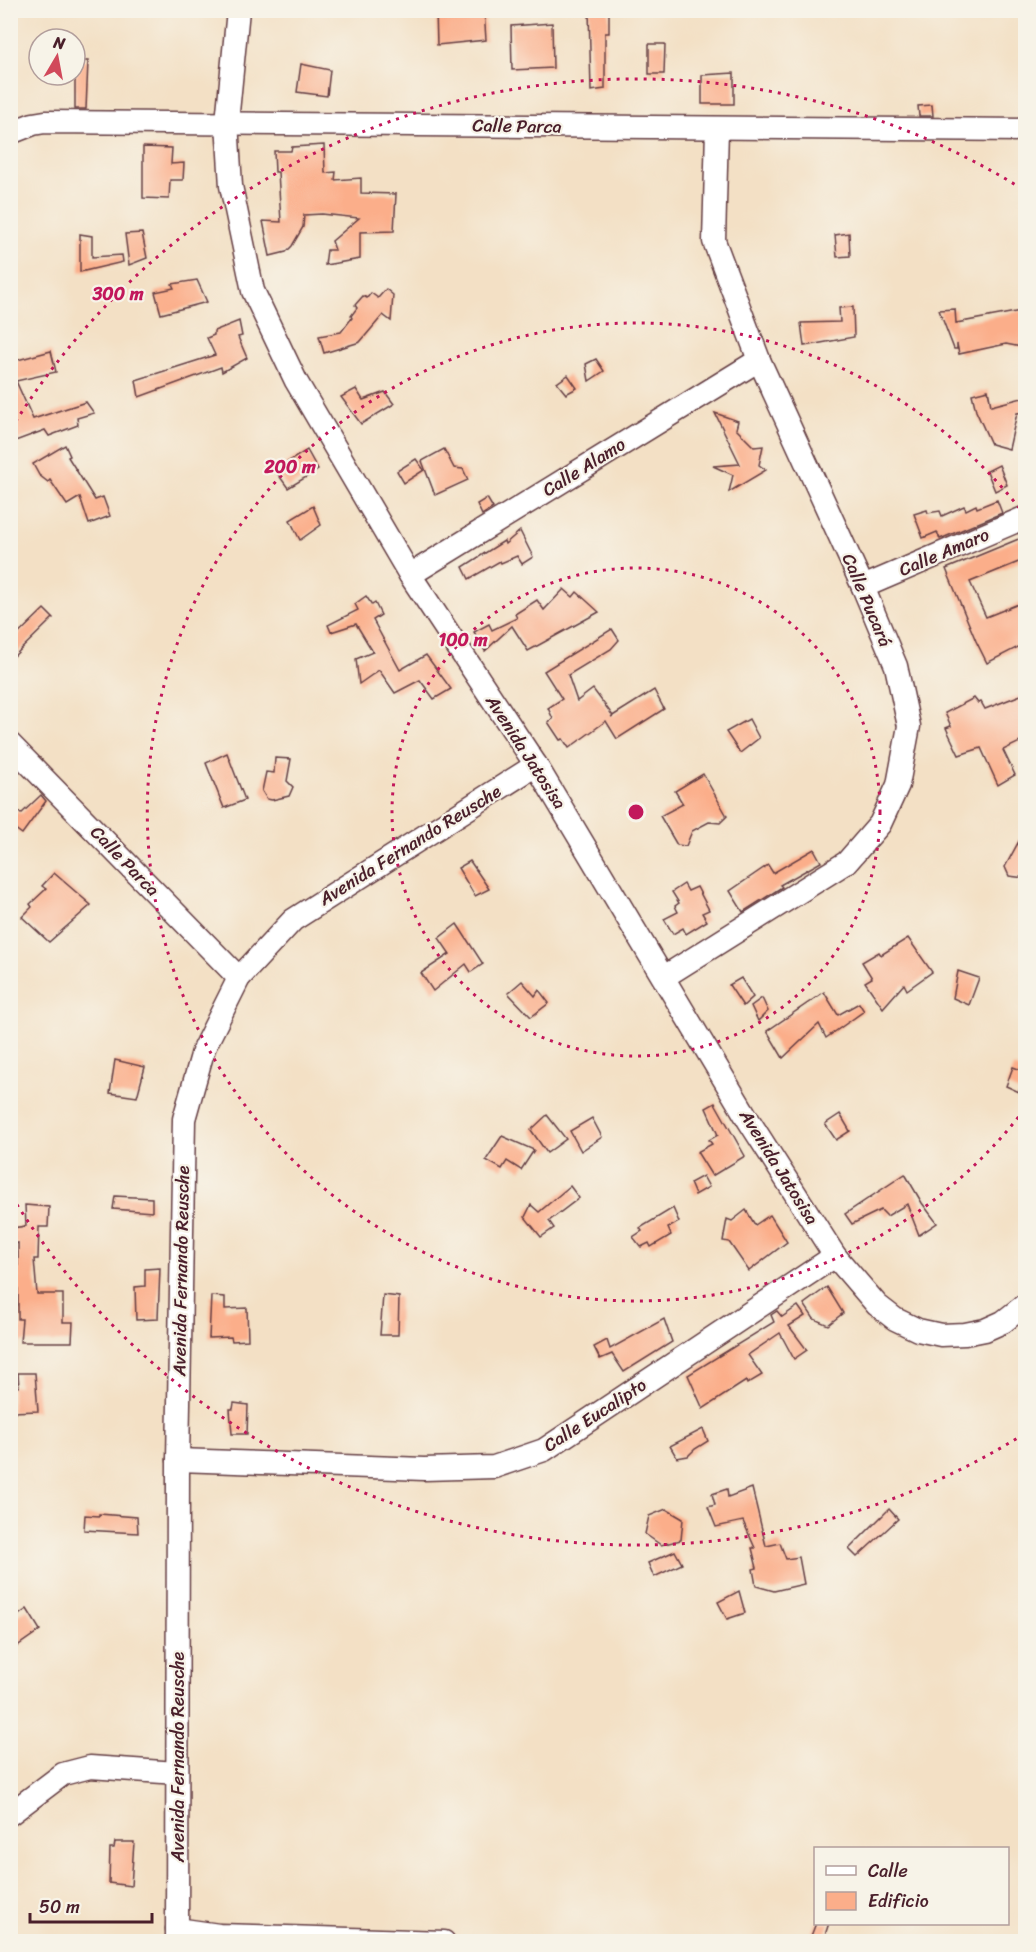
<svg xmlns="http://www.w3.org/2000/svg" width="1036" height="1952" font-family="Sriracha,sans-serif">
<style>
.building{fill:#fbae8a}
.lines{fill:none;stroke-linecap:round;stroke-linejoin:round}
.minor-casing{stroke:#633c42;stroke-width:25}
.minor{stroke:#fff;stroke-width:22}
.ring{fill:none;stroke:#c2185b;stroke-width:3;stroke-dasharray:3 6}
.labels{text-anchor:middle;dominant-baseline:central;stroke-width:4.5;stroke-linejoin:round;paint-order:stroke}
.street-label{font-size:18px;fill:#4a1f2b;stroke:#f7f3e8}
.centre{fill:#c2185b;stroke:#f7f3e8;stroke-width:3}
.ring-label{font-size:18px;text-anchor:middle;font-weight:bold;fill:#c2185b;stroke:#f7f3e8;stroke-width:4.5;stroke-linejoin:round;paint-order:stroke}
</style>
<rect width="100%" height="100%" fill="#f7f3e8"/>
<filter id="ink" filterUnits="userSpaceOnUse"><feTurbulence type="fractalNoise" baseFrequency=".0167" numOctaves="2"/><feDisplacementMap in="SourceGraphic" scale="12" xChannelSelector="R" yChannelSelector="G"/><feConvolveMatrix kernelMatrix="1 2 1 2 8 2 1 2 1" color-interpolation-filters="sRGB"/></filter>
<filter id="wash" filterUnits="userSpaceOnUse"><feTurbulence type="fractalNoise" baseFrequency=".008" numOctaves="4" result="noise"/><feDisplacementMap in="SourceGraphic" scale="24" xChannelSelector="R" yChannelSelector="G"/><feGaussianBlur stdDeviation="1.35" result="paint"/><feColorMatrix in="noise" values="0 0 0 0 0 0 0 0 0 0 0 0 0 0 0 0 0 1.4 0 .05"/><feComposite in="paint" operator="in"/></filter>
<g filter="url(#wash)">
<rect width="100%" height="100%" fill="#f3e0c5"/>
<g id="blocks">
<g class="building">
<polygon points="436,10 484,10 486,40 437,45"/>
<polygon points="589,10 609,10 609,33 605,33 605,89 591,91"/>
<polygon points="552,23 553,68 512,70 511,26"/>
<polygon points="649,44 665,44 664,74 649,74"/>
<polygon points="75,61 88,61 86,109 75,109"/>
<polygon points="301,64 330,70 327,96 297,92"/>
<polygon points="734,73 734,104 702,104 702,75"/>
<polygon points="932,105 933,116 919,116 918,106"/>
<polygon points="324,145 325,173 336,172 335,180 361,178 361,193 396,194 394,231 360,232 360,259 325,265 327,250 335,250 332,241 359,218 322,214 304,215 303,227 292,246 286,252 270,256 263,221 281,222 278,172 275,172 274,151 291,151 292,147"/>
<polygon points="143,147 172,148 171,164 184,163 183,180 170,180 169,199 143,198"/>
<polygon points="142,233 147,258 129,265 125,234"/>
<polygon points="849,233 850,256 837,257 835,235"/>
<polygon points="80,234 92,236 92,257 122,255 123,262 80,272"/>
<polygon points="197,280 207,302 161,314 155,292 174,288 172,284"/>
<polygon points="386,289 393,295 391,321 383,315 360,342 324,353 319,336 341,332 352,318 351,316 357,308 355,305 363,296 367,298 371,293 378,298"/>
<polygon points="853,307 854,337 804,346 801,323 840,322 839,308"/>
<polygon points="955,309 956,323 1026,310 1026,348 1006,344 959,354 957,344 957,349 954,349 939,310"/>
<polygon points="239,321 242,336 238,337 247,358 222,372 221,367 139,397 136,380 215,355 207,338 214,335 214,331"/>
<polygon points="51,351 56,372 16,381 33,419 86,402 94,413 77,418 78,425 49,436 45,430 10,443 10,362"/>
<polygon points="596,359 604,371 589,381 586,364"/>
<polygon points="568,375 577,388 566,394 557,383"/>
<polygon points="356,389 363,400 385,392 394,404 361,424 341,397"/>
<polygon points="988,390 991,406 1026,397 1026,412 1017,413 1009,449 991,444 976,411 972,394"/>
<polygon points="715,413 738,421 736,429 754,447 763,446 759,465 766,470 729,492 733,475 713,466 740,464"/>
<polygon points="65,445 70,456 68,457 95,500 103,497 110,516 89,524 80,497 67,505 50,480 48,482 39,475 33,464"/>
<polygon points="444,449 454,468 463,469 468,480 435,495 422,461"/>
<polygon points="307,450 318,470 288,488 275,470"/>
<polygon points="416,459 424,470 404,483 397,471"/>
<polygon points="999,465 1007,485 995,491 987,471"/>
<polygon points="487,498 493,508 482,515 477,504"/>
<polygon points="997,500 1002,513 940,539 937,532 923,538 914,514 927,510 928,513 940,511 942,516 964,506 966,510 976,505 977,508"/>
<polygon points="313,506 321,525 300,540 290,520"/>
<polygon points="520,531 533,557 522,564 517,556 501,563 500,561 469,579 463,567 504,541 505,544"/>
<polygon points="1026,536 1026,559 970,582 986,617 1026,601 1026,643 987,663 976,641 946,569"/>
<polygon points="564,589 573,597 577,592 599,612 528,651 512,626 485,651 474,632 489,624 492,630 517,618 515,614 537,600 544,610"/>
<polygon points="366,596 372,605 375,603 381,615 373,620 400,670 426,655 451,689 434,699 420,680 395,693 379,670 359,684 356,659 373,652 356,624 331,632 328,625 358,610 355,604"/>
<polygon points="44,609 53,618 10,660 10,642"/>
<polygon points="612,629 619,640 611,649 568,675 577,701 593,689 613,716 611,717 654,690 664,709 617,739 606,721 569,748 563,739 560,740 548,722 553,719 548,708 562,699 544,671"/>
<polygon points="1026,693 1026,739 1003,750 1015,775 998,785 981,748 959,755 946,728 951,726 945,713 974,698 978,703 981,702 985,709"/>
<polygon points="749,719 759,738 740,753 726,732"/>
<polygon points="227,753 245,800 224,808 206,763"/>
<polygon points="275,758 291,759 287,781 293,787 289,796 272,800 267,799 262,791 266,772 274,773"/>
<polygon points="703,774 727,816 720,823 709,822 692,831 686,846 677,845 660,816 683,804 675,791"/>
<polygon points="41,795 46,801 22,834 10,825 10,820 18,811 21,814"/>
<polygon points="1026,828 1026,878 1009,876 1005,867"/>
<polygon points="814,849 821,862 780,885 782,887 743,912 730,891 768,865 773,873"/>
<polygon points="470,861 489,889 475,896 458,868"/>
<polygon points="54,873 91,905 49,942 22,917 32,907 30,904 46,889 42,886"/>
<polygon points="684,884 688,891 697,887 709,910 702,913 707,921 686,934 683,928 673,934 664,919 678,912 675,906 679,903 672,892"/>
<polygon points="457,924 483,964 471,972 466,964 433,991 421,973 450,954 439,938"/>
<polygon points="908,938 932,972 907,990 904,984 883,1008 865,982 872,978 862,962 879,952 881,955"/>
<polygon points="958,971 979,978 969,1005 953,998"/>
<polygon points="741,978 753,997 743,1006 729,985"/>
<polygon points="522,981 535,996 539,990 549,1003 531,1017 508,993"/>
<polygon points="824,992 838,1015 859,1003 864,1011 826,1038 819,1024 783,1058 767,1031"/>
<polygon points="762,998 768,1011 758,1021 751,1006"/>
<polygon points="115,1060 145,1067 137,1097 110,1093"/>
<polygon points="1013,1067 1024,1071 1019,1092 1006,1086"/>
<polygon points="715,1103 745,1156 712,1176 697,1152 712,1144 709,1140 718,1135 706,1108"/>
<polygon points="840,1114 850,1131 836,1140 825,1124"/>
<polygon points="547,1115 566,1139 547,1153 531,1130"/>
<polygon points="592,1118 602,1137 581,1151 570,1131"/>
<polygon points="502,1136 534,1150 521,1170 507,1161 502,1169 486,1160"/>
<polygon points="905,1174 922,1203 937,1223 919,1235 907,1204 887,1216 881,1210 852,1224 845,1214"/>
<polygon points="703,1176 709,1187 695,1195 690,1183"/>
<polygon points="570,1186 579,1198 549,1221 554,1228 541,1237 525,1217 531,1205 539,1212"/>
<polygon points="115,1196 152,1198 152,1212 113,1209"/>
<polygon points="25,1205 49,1207 48,1227 39,1227 38,1259 34,1259 37,1294 63,1294 63,1322 73,1322 72,1342 20,1342 22,1319 18,1319 18,1243 12,1244 12,1228 26,1226"/>
<polygon points="673,1208 679,1222 668,1228 671,1235 651,1247 649,1243 641,1247 633,1237 642,1231 640,1228"/>
<polygon points="746,1210 755,1225 770,1215 787,1242 749,1271 729,1242 723,1241 727,1219 732,1221"/>
<polygon points="160,1268 158,1319 136,1320 135,1287 145,1286 145,1269"/>
<polygon points="827,1287 843,1313 828,1325 814,1319 804,1304"/>
<polygon points="383,1295 399,1297 398,1335 380,1335"/>
<polygon points="211,1296 225,1297 225,1309 247,1308 248,1340 232,1341 231,1337 209,1338"/>
<polygon points="798,1306 805,1316 789,1326 807,1350 794,1359 780,1333 748,1355 762,1375 747,1384 746,1381 703,1409 688,1375 774,1322 771,1315 777,1311 782,1317"/>
<polygon points="664,1319 672,1342 624,1372 612,1354 600,1359 594,1347 607,1340 610,1349"/>
<polygon points="18,1373 35,1373 38,1411 12,1412 12,1386 19,1387"/>
<polygon points="234,1403 248,1405 247,1434 232,1434 230,1409 233,1409"/>
<polygon points="703,1429 708,1441 695,1449 688,1456 677,1458 670,1446"/>
<polygon points="752,1488 766,1546 780,1543 786,1559 799,1557 804,1584 774,1591 756,1586 753,1569 757,1568 752,1548 755,1548 743,1521 716,1527 708,1507 715,1505 712,1494 727,1489 728,1497"/>
<polygon points="666,1509 683,1519 681,1540 661,1545 645,1534 649,1516"/>
<polygon points="889,1509 898,1519 857,1557 849,1549"/>
<polygon points="99,1514 137,1517 138,1533 84,1530 85,1515 99,1516"/>
<polygon points="675,1551 682,1564 654,1577 648,1563"/>
<polygon points="739,1591 745,1613 727,1619 718,1602"/>
<polygon points="27,1609 40,1630 10,1651 10,1621"/>
<polygon points="115,1842 134,1842 131,1886 109,1883 110,1848 114,1848"/>
<polygon points="816,1923 829,1923 823,1941 811,1936"/>
</g>
</g>
</g>
<g filter="url(#ink)">
<use href="#blocks" fill-opacity="0" stroke="#633c42" stroke-width="1.5"/>
<g class="lines">
<defs>
<g id="minor">
<polyline points="238,10 227,122 231,186 253,291 296,381 410,575 536,765 749,1121 835,1256 877,1305 895,1319 918,1330 941,1335 965,1334 985,1330 1003,1322 1026,1304"/>
<polyline points="10,133 33,124 45,122 1026,130"/>
<polyline points="410,575 759,360"/>
<polyline points="863,587 1026,517"/>
<polyline points="10,744 239,978"/>
<polyline points="664,977 847,862 880,824 898,785 909,726 896,666 863,587 759,360 714,241 717,129"/>
<polyline points="178,1460 424,1469 494,1467 544,1450 835,1256"/>
<polyline points="10,1814 63,1774 90,1767 177,1773"/>
<polyline points="177,1929 219,1935 444,1942"/>
<polyline points="177,1942 178,1460 184,1119 204,1048 239,978 293,920 536,765"/>
</g>
</defs>
<use href="#minor" class="minor-casing"/>
<use href="#minor" class="minor"/>
</g>
</g>
<g class="ring">
<circle cx="636" cy="812" r="244"/>
<path d="M1024 1110A489 489 0 1 1 1024 514"/>
<path d="M1024 1434A733 733 0 0 1 11 1195M11 429A733 733 0 0 1 1024 190"/>
</g>
<g class="labels">
<g class="street-label">
<text transform="translate(517 126) rotate(1)">Calle Parca</text>
<text transform="translate(584 467) rotate(-32)">Calle Alamo</text>
<text transform="translate(944 552) rotate(-23)">Calle Amaro</text>
<text transform="translate(867 600) rotate(67)">Calle Pucará</text>
<text transform="translate(526 752) rotate(57)">Avenida Jatosisa</text>
<text transform="translate(410 845) rotate(-32)">Avenida Fernando Reusche</text>
<text transform="translate(125 861) rotate(46)">Calle Parca</text>
<text transform="translate(779 1167) rotate(58)">Avenida Jatosisa</text>
<text transform="translate(181 1271) rotate(-89)">Avenida Fernando Reusche</text>
<text transform="translate(595 1415) rotate(-33)">Calle Eucalipto</text>
<text transform="translate(178 1757) rotate(-90)">Avenida Fernando Reusche</text>
</g>
</g>
<circle cx="636" cy="812" r="9" class="centre"/>
<g class="ring-label">
<text x="118" y="300">300 m</text>
<text x="290" y="473">200 m</text>
<text x="463" y="646">100 m</text>
</g>
<rect width="1036" height="1952" fill="none" stroke="#f7f3e8" stroke-width="36"/>
<rect x="814" y="1847" width="195" height="78" fill="#f7f3e8" stroke="#b29e9c" stroke-width="1.5"/>
<rect x="826" y="1866" width="30" height="9" fill="#ffffff" stroke="#b29e9c" stroke-width="1.5"/>
<text x="868" y="1877" font-size="18" fill="#4a1f2b">Calle</text>
<rect x="826" y="1892" width="30" height="18" fill="#fbae8a" stroke="#b29e9c" stroke-width="1.5"/>
<text x="868" y="1907" font-size="18" fill="#4a1f2b">Edificio</text>
<g transform="translate(57 57) rotate(10)"><circle r="28" fill="#f7f3e8" stroke="#b29e9c" stroke-width="1.5"/>
<path d="M0-4.5L10 22L0 15L-10 22Z" fill="#d1495b"/>
<text y="-9" font-size="16" font-weight="bold" text-anchor="middle" fill="#4a1f2b">N</text>
</g>
<path d="M30 1913v9h122v-9" fill="none" stroke="#4a1f2b" stroke-width="3"/>
<text x="39" y="1913" font-size="18" fill="#4a1f2b" stroke="#f7f3e8" stroke-width="4.5" paint-order="stroke">50 m</text>
</svg>
